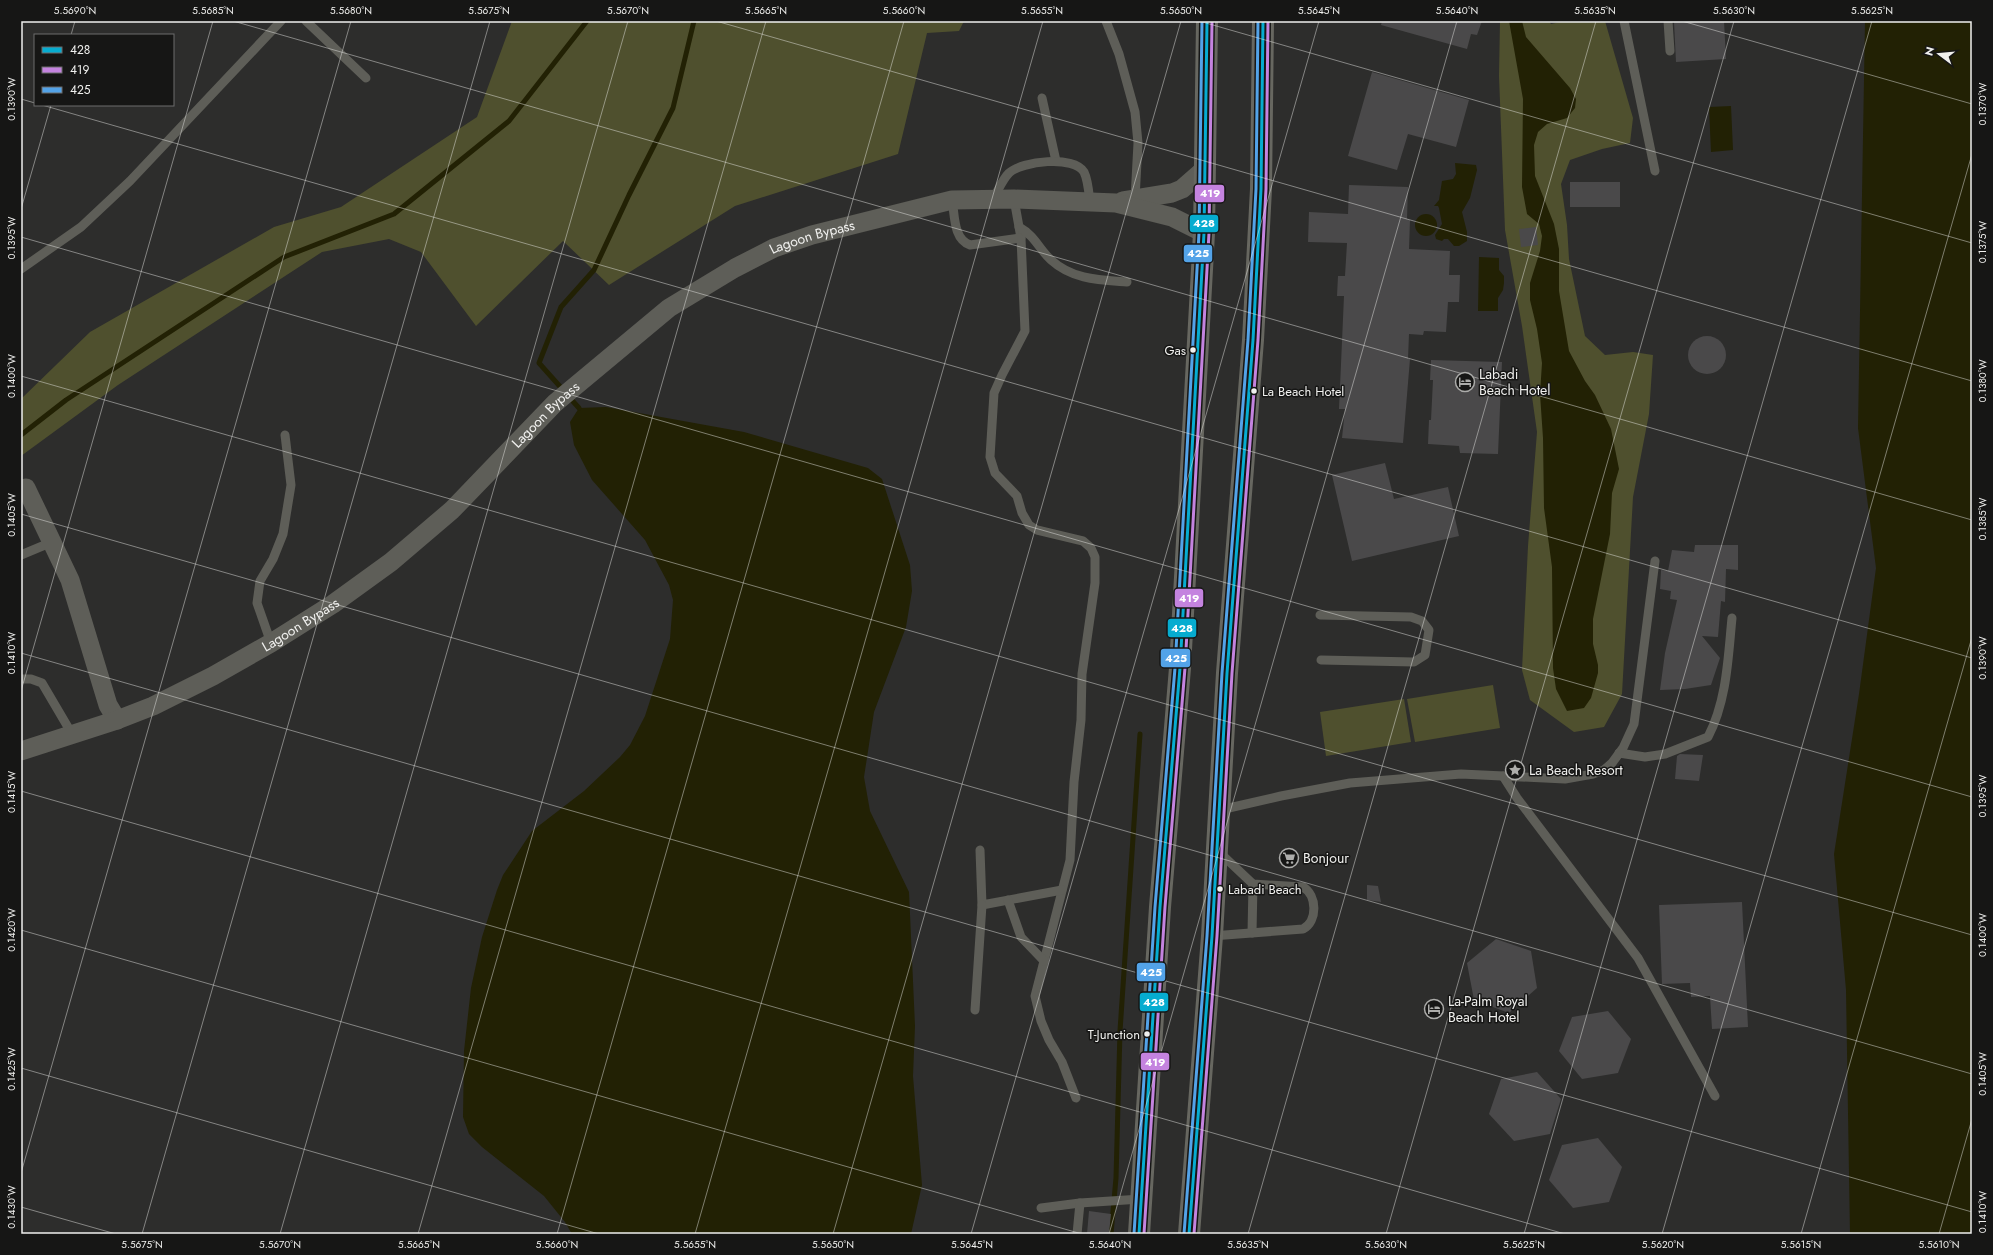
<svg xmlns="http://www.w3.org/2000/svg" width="1993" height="1255" font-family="Jost,sans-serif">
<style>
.green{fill:#4f502e}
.water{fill:#222104}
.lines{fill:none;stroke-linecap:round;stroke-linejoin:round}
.stream{stroke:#222104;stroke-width:5}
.building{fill:#4a494a}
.service{stroke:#5e5e58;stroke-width:9}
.minor{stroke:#5e5e58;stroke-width:19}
.primary{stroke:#676760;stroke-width:22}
.bus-1-casing{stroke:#161615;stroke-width:6}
.bus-2-casing{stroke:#161615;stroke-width:6}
.bus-3-casing{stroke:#161615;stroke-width:6}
.bus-1{stroke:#06acd0;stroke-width:3}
.bus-2{stroke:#c483df;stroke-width:3}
.bus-3{stroke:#53a3e8;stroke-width:3}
.ticks{fill:none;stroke:#f0f0ee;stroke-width:1;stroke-opacity:0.45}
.bus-dot{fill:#f0f0ee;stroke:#161615;stroke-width:1.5}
.labels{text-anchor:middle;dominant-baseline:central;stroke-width:3;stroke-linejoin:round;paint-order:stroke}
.bus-label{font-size:13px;fill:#f0f0ee;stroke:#161615;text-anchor:end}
.street-label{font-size:14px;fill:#f0f0ee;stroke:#161615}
.poi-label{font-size:14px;fill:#f0f0ee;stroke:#161615;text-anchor:start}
.line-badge{stroke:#161615;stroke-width:1.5}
.badge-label{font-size:11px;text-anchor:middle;font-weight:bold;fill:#fff}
.neatline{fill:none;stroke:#f0f0ee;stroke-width:1.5}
.ticks-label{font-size:10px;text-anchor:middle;fill:#f0f0ee}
</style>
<rect width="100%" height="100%" fill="#2d2d2c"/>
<g class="green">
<polygon points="512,21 964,21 959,31 927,33 898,154 735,206 609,285 563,241 476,326 421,252 389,239 322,252 118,385 21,456 21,399 90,332 274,227 341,207 477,117"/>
<polygon points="1500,21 1549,21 1551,24 1564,21 1605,21 1633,118 1630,143 1602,149 1570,160 1561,184 1567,225 1569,259 1585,336 1605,355 1633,352 1653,355 1649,414 1633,497 1622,694 1604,727 1574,732 1530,700 1522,670 1528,546 1537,432 1522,326 1505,230 1499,76"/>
<polygon points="1493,685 1500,728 1415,742 1407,699"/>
<polygon points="1404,699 1411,742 1326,756 1320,712"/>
</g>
<g class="water">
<polygon points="1509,21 1522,21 1526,37 1570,88 1576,99 1575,108 1567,118 1547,124 1538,132 1534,145 1535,176 1554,224 1559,249 1559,291 1569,351 1585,381 1595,395 1611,429 1619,469 1612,493 1610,534 1593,619 1593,644 1598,665 1598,673 1591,698 1584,708 1567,711 1556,689 1553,668 1552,567 1544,508 1543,438 1540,394 1542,363 1537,329 1530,300 1530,283 1540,251 1542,236 1539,224 1527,214 1522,187 1523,99"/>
<polygon points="1865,21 1972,21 1972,1234 1850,1234 1846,990 1834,854 1859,694 1876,568 1858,428"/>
<polygon points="1731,106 1733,150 1711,152 1709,107"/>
<polygon points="1455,163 1476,165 1477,170 1470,198 1462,212 1467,232 1467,241 1459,246 1454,246 1448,239 1444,239 1442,241 1436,239 1435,235 1442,224 1439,208 1438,206 1434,206 1439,200 1442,181 1453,179 1456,174"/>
<circle cx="1426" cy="225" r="11"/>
<polygon points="1479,257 1499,258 1499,270 1504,276 1504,283 1503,290 1498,298 1498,311 1478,311"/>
<polygon points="606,407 744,432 868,468 882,479 910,565 912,591 906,627 874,712 864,777 870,811 909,892 915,1026 913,1076 922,1185 911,1234 572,1234 565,1222 544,1196 482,1147 469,1134 463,1117 464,1051 471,988 482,937 497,890 503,875 532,831 584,791 620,757 630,745 645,716 670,639 673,600 669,585 645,540 592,480 574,445 570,422 579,408"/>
</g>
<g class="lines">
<g class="stream">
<polyline points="564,391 539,363 561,307 594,270 629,195 673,108 694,21"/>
<polyline points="569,397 579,408"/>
<polyline points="21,435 66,400 284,257 394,214 509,121 587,21"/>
<polyline points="1111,1234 1116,1178 1120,1031 1140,734"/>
</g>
</g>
<g class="building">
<polygon points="1382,21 1482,21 1477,35 1471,34 1467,49 1381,25"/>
<polygon points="1724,21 1726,59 1676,62 1674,22"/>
<polygon points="1372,72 1469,100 1456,147 1408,134 1397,170 1348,156"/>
<rect x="1570" y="182" width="50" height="25"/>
<polygon points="1349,185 1408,187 1407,219 1410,220 1409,249 1450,251 1449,275 1460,275 1459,302 1448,302 1446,332 1424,331 1423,335 1409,334 1408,359 1410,359 1403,443 1342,438 1345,409 1339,409 1344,296 1337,296 1338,276 1345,276 1347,243 1308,242 1309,212 1348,214"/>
<polygon points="1536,227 1538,245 1521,247 1519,229"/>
<circle cx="1707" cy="355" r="19"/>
<polygon points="1431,360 1502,362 1498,454 1460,453 1459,446 1428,444 1429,420 1431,420 1433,380 1430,380"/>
<polygon points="1385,463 1394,499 1448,487 1459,536 1352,561 1332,475"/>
<polygon points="1695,545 1738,545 1738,570 1726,569 1725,602 1721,601 1718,637 1702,636 1720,658 1711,685 1685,689 1660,690 1665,653 1677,600 1670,599 1671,591 1660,589 1661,570 1668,571 1672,550 1694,552"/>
<polygon points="1680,754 1703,755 1699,781 1675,779 1677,756"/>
<polygon points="1367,885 1378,886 1381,902 1367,900"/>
<polygon points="1742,902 1748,1027 1712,1029 1710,996 1691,997 1690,983 1662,984 1659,905"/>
<polygon points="1496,939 1531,951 1537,988 1509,1013 1474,1000 1467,963"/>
<polygon points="1608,1011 1631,1039 1618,1073 1582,1079 1559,1051 1572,1017"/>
<polygon points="1537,1072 1561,1099 1550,1134 1514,1141 1489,1114 1501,1079"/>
<polygon points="1598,1138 1622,1167 1609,1202 1573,1208 1549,1180 1562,1145"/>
<polygon points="1089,1211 1111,1214 1109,1234 1087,1234"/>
</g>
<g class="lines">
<g class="service">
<polyline points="306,21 366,78"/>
<polyline points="1106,21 1119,54 1135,112 1138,143 1135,199"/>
<polyline points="1624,21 1655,171"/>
<polyline points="1668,21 1670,51"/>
<polyline points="1042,98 1056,161"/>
<path d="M993,199C998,191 1002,180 1009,173C1022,161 1074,155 1084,172C1088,180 1089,194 1090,202"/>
<polyline points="1014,199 1021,238 1025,331 1002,375 994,393 990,457 995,473 1017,496 1022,513 1029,525 1037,530 1083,541 1091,548 1095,557 1095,583 1082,674 1081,720 1074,782 1070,860 1035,996 1041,1021 1049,1040 1062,1062 1076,1098"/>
<path d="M952,200C955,215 953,239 970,245L1021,238"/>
<path d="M1019,227C1035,236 1039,249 1051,260C1073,280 1100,280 1127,282"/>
<polyline points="21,269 81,227 130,181 281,21"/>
<polyline points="21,555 52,542"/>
<polyline points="1320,615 1411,617 1422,621 1429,630 1425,655 1414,662 1321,660"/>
<polyline points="271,643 257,603 260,581 273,559 283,534 291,485 285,435"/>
<polyline points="21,679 31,679 42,683 72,734"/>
<path d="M1619,753L1645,757L1665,754L1708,737C1727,700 1728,658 1732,618"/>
<polyline points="1503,776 1517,798 1638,958 1715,1096"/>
<polyline points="1220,810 1281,796 1350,783 1461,774 1565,779 1593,774 1604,770 1612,763 1623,748 1634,724 1655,561"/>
<polyline points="980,850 982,905 1062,890"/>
<polyline points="1008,900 1021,937 1044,961"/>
<polyline points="1252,933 1253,884"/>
<path d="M1212,936L1303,929C1318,921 1317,895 1303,887L1253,884L1218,851"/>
<polyline points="975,1010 982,905"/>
<polyline points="1041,1208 1080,1203"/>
<polyline points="1077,1234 1080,1203 1141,1199"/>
</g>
<g class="minor">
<polyline points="1123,201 1172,193 1182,189 1206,168"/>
<polyline points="26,488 70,580 108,705 117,720"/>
<path id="s1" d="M21,751L117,720L153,706L213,676L271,643L333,604L391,562L452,510L555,403L669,308L735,268L774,248L812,235L952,200L1014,199L1116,203L1172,217L1204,233"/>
</g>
<g class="primary">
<polyline points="1139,1234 1160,907 1180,668 1204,233 1207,21"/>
<polyline points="1189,1234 1212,936 1227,673 1253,340 1261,189 1263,21"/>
</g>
<defs>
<g id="bus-1">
<polyline points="1139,1234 1160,907 1180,668 1204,233 1207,21"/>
<polyline points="1189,1234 1212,936 1227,673 1253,340 1261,189 1263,21"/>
</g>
<g id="bus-2">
<polyline points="1144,1234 1165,907 1185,668 1209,233 1212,21"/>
<polyline points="1194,1234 1217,936 1232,673 1258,340 1266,189 1268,21"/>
</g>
<g id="bus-3">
<polyline points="1134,1234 1155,907 1175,668 1199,233 1202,21"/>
<polyline points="1184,1234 1207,936 1222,673 1248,340 1256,189 1258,21"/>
</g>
</defs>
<use href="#bus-1" class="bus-1-casing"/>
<use href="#bus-2" class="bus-2-casing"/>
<use href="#bus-3" class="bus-3-casing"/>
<use href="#bus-1" class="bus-1"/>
<use href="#bus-2" class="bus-2"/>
<use href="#bus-3" class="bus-3"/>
</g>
<path class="ticks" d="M233,21L1972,520M716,21L1972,381M1199,21L1972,243M1682,21L1972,104M71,35L75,21M21,99L35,103M42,105L1972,658M21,209L51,105M21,237L1972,797M21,376L1972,935M21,514L1972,1074M21,653L1972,1212M21,691L213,21M21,791L1565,1234M21,930L1082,1234M21,1068L599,1234M21,1173L351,21M21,1207L116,1234M142,1234L490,21M280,1234L628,21M418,1234L766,21M557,1234L904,21M695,1234L1043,21M833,1234L1181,21M971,1234L1319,21M1109,1234L1457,21M1248,1234L1596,21M1386,1234L1734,21M1524,1234L1872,21M1662,1234L1972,154M1801,1234L1972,637M1939,1234L1972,1119"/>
<defs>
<symbol id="hotel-ring" viewBox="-11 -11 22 22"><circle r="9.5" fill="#161615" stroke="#acacaa" stroke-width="1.5"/><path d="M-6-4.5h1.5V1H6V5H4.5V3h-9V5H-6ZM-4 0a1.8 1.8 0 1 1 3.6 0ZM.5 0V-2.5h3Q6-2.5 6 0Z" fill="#acacaa"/></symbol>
<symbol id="sight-ring" viewBox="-11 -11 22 22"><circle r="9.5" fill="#161615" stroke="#acacaa" stroke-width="1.5"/><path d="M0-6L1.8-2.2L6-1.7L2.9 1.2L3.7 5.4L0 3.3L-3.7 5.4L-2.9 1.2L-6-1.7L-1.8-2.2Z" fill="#acacaa"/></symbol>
<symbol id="supermarket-ring" viewBox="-11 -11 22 22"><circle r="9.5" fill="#161615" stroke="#acacaa" stroke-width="1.5"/><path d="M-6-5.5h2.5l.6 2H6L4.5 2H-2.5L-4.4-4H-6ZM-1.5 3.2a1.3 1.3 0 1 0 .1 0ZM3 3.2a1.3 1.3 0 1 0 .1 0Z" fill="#acacaa"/></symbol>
</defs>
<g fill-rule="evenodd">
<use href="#hotel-ring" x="1454" y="371" width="22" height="22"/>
<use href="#sight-ring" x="1504" y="759" width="22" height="22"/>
<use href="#supermarket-ring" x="1278" y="847" width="22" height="22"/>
<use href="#hotel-ring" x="1423" y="998" width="22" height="22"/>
</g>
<g class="bus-dot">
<circle cx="1193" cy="350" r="3.5"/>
<circle cx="1254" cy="391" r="3.5"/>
<circle cx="1220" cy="889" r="3.5"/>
<circle cx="1147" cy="1034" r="3.5"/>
</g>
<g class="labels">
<g class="bus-label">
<text x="1186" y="350">Gas</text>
<text x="1262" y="391" text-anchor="start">La Beach Hotel</text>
<text x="1228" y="889" text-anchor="start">Labadi Beach</text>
<text x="1140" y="1034">T-Junction</text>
</g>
<g class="street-label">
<text stroke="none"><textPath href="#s1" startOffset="956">Lagoon Bypass</textPath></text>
<text stroke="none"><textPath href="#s1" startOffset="632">Lagoon Bypass</textPath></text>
<text stroke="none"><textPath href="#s1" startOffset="308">Lagoon Bypass</textPath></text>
</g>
<g class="poi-label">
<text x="1479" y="374">Labadi<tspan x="1479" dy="16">Beach Hotel</tspan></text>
<text x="1529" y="770">La Beach Resort</text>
<text x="1303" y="858">Bonjour</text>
<text x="1448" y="1001">La-Palm Royal<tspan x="1448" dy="16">Beach Hotel</tspan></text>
</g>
</g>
<g class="line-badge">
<rect x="1194" y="184" width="31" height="19" rx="4" fill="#c483df"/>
<rect x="1189" y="214" width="30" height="19" rx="4" fill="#06acd0"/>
<rect x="1183" y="244" width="30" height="19" rx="4" fill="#53a3e8"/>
<rect x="1174" y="588" width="30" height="20" rx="4" fill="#c483df"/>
<rect x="1167" y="618" width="30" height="20" rx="4" fill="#06acd0"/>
<rect x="1160" y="648" width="31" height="20" rx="4" fill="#53a3e8"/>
<rect x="1136" y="962" width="30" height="20" rx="4" fill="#53a3e8"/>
<rect x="1139" y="992" width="30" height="20" rx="4" fill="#06acd0"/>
<rect x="1140" y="1052" width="30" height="19" rx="4" fill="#c483df"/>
</g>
<g class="badge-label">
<text x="1210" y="197">419</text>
<text x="1204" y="227">428</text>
<text x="1198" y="257">425</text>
<text x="1189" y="602">419</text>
<text x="1182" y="632">428</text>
<text x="1176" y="662">425</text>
<text x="1151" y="976">425</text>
<text x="1154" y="1006">428</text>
<text x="1155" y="1066">419</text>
</g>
<rect width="1993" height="1255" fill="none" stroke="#161615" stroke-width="44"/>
<rect x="34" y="34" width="140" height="72" fill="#161615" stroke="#6d6d6c"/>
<rect x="42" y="47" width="20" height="6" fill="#06acd0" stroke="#6d6d6c"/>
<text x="70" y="54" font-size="12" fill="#f0f0ee">428</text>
<rect x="42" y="67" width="20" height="6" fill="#c483df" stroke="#6d6d6c"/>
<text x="70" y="74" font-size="12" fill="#f0f0ee">419</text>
<rect x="42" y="87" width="20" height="6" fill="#53a3e8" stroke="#6d6d6c"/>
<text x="70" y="94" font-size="12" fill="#f0f0ee">425</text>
<g transform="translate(1939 54) rotate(286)" stroke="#161615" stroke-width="3" paint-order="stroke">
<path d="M0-3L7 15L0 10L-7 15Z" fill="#f0f0ee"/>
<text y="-6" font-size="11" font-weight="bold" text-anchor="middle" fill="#f0f0ee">N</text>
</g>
<rect x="22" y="22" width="1949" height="1211" class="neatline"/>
<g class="ticks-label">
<text x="75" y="14">5.5690°N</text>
<text x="213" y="14">5.5685°N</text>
<text x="351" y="14">5.5680°N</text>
<text x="489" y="14">5.5675°N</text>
<text x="628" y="14">5.5670°N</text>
<text x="766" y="14">5.5665°N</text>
<text x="904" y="14">5.5660°N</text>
<text x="1042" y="14">5.5655°N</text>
<text x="1181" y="14">5.5650°N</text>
<text x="1319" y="14">5.5645°N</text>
<text x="1457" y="14">5.5640°N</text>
<text x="1595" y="14">5.5635°N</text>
<text x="1734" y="14">5.5630°N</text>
<text x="1872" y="14">5.5625°N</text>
<text transform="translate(11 99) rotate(-90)" y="4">0.1390°W</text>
<text transform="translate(1982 104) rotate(-90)" y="4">0.1370°W</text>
<text transform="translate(11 238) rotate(-90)" y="4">0.1395°W</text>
<text transform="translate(1982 242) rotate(-90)" y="4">0.1375°W</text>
<text transform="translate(11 376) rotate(-90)" y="4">0.1400°W</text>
<text transform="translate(1982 381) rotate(-90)" y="4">0.1380°W</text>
<text transform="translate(11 515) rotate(-90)" y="4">0.1405°W</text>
<text transform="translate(1982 519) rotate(-90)" y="4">0.1385°W</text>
<text transform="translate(11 653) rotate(-90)" y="4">0.1410°W</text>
<text transform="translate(1982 658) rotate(-90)" y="4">0.1390°W</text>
<text transform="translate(11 792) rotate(-90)" y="4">0.1415°W</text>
<text transform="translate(1982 796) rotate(-90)" y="4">0.1395°W</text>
<text transform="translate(11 930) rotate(-90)" y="4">0.1420°W</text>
<text transform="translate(1982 935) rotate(-90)" y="4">0.1400°W</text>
<text transform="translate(11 1069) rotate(-90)" y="4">0.1425°W</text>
<text transform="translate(1982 1074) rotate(-90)" y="4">0.1405°W</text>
<text transform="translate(11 1207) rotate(-90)" y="4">0.1430°W</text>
<text transform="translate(1982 1212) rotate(-90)" y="4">0.1410°W</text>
<text x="142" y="1248">5.5675°N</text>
<text x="280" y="1248">5.5670°N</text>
<text x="419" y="1248">5.5665°N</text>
<text x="557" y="1248">5.5660°N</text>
<text x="695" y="1248">5.5655°N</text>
<text x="833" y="1248">5.5650°N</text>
<text x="972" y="1248">5.5645°N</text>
<text x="1110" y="1248">5.5640°N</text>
<text x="1248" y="1248">5.5635°N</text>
<text x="1386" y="1248">5.5630°N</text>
<text x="1524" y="1248">5.5625°N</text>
<text x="1663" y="1248">5.5620°N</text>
<text x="1801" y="1248">5.5615°N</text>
<text x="1939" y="1248">5.5610°N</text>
</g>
</svg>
